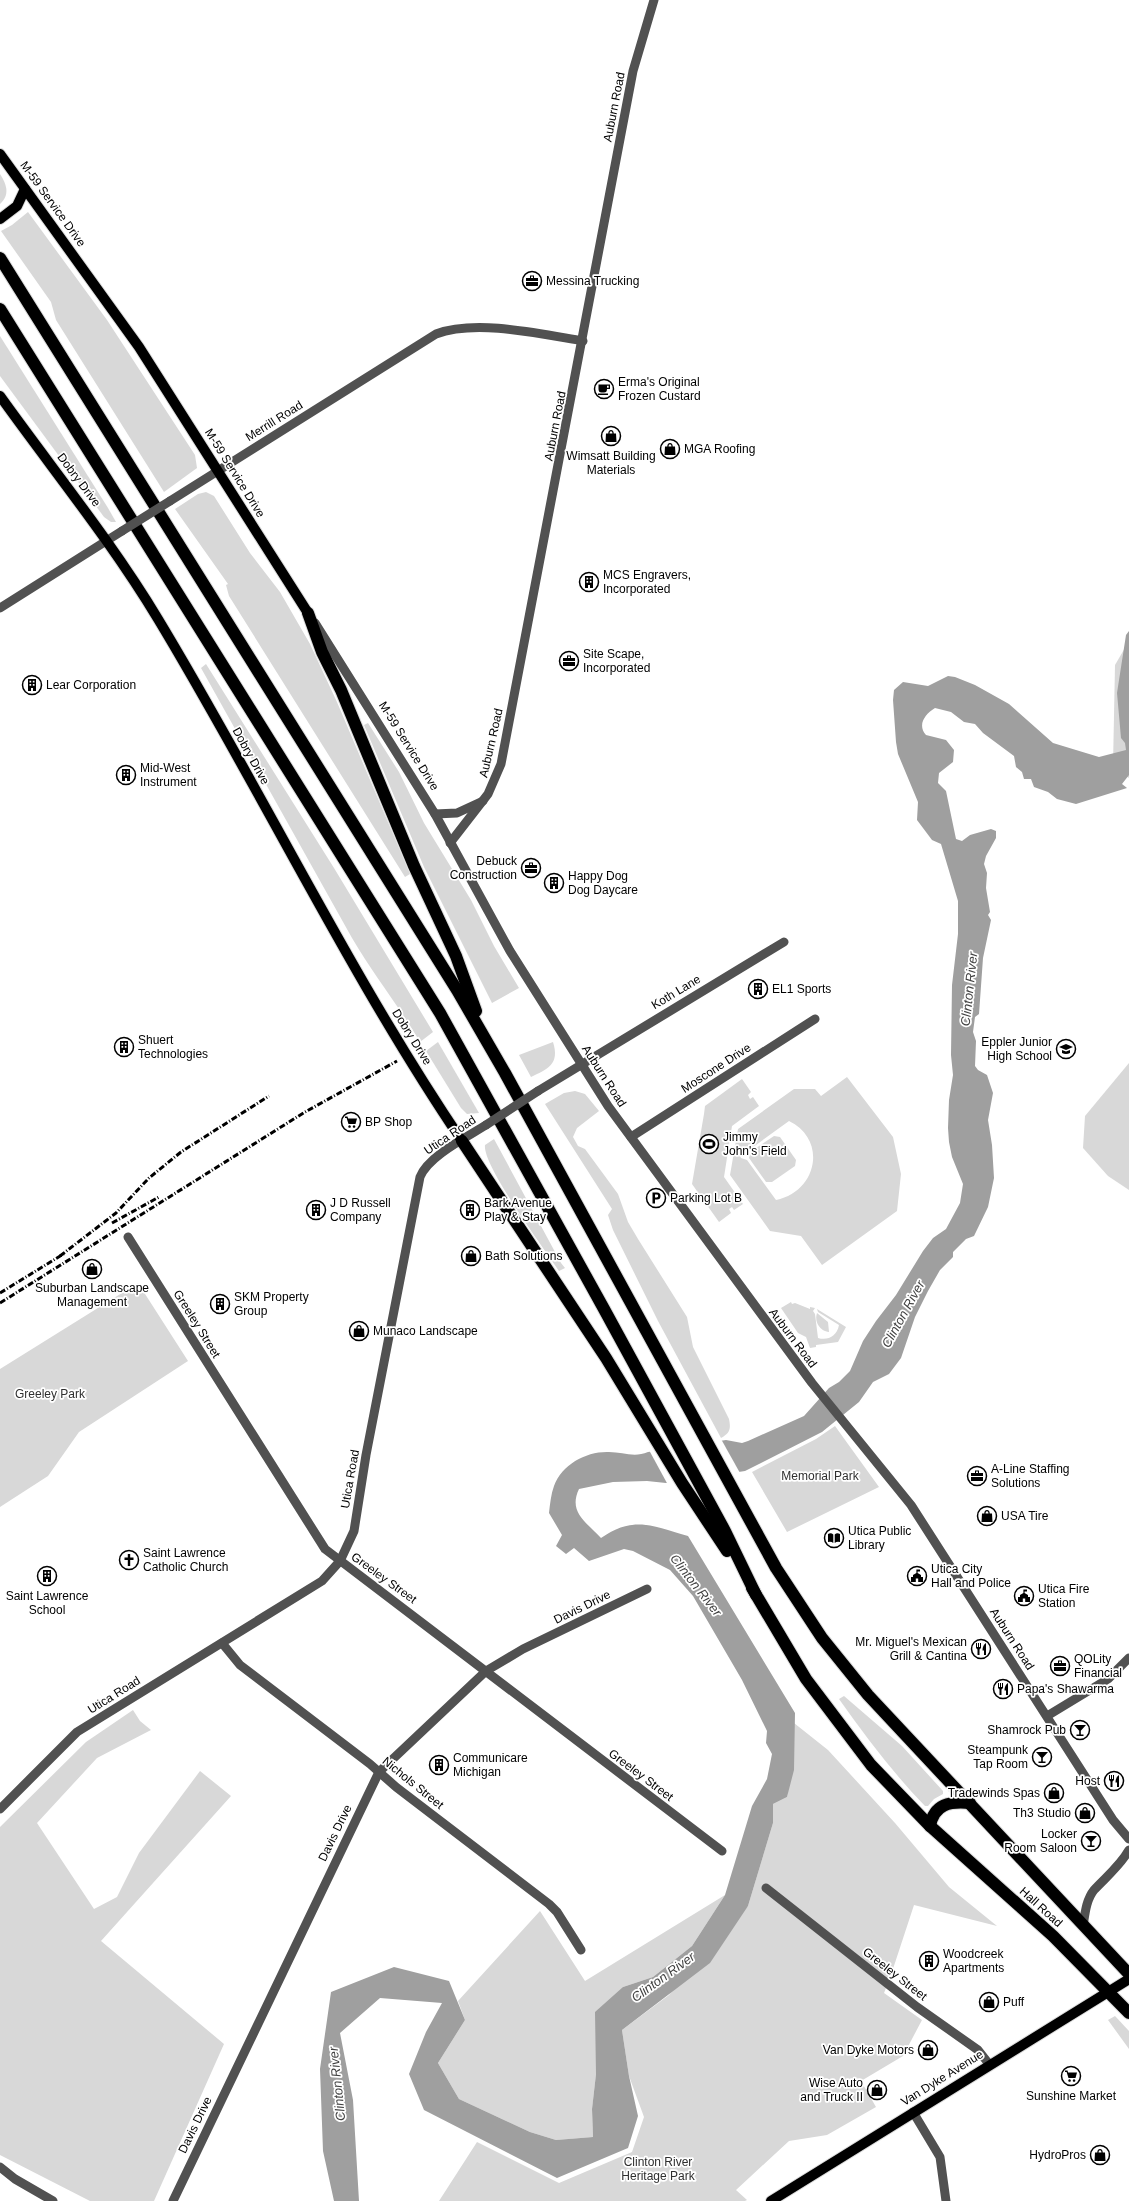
<svg xmlns="http://www.w3.org/2000/svg" width="1129" height="2201" font-family="Helvetica,sans-serif">
<style>
.green{fill:#d8d8d8;fill-rule:evenodd}
.water{fill:#9f9f9f}
.pier{fill:#fff}
.lines{fill:none;stroke-linecap:round;stroke-linejoin:round}
.major-casing{stroke:#dbdbdb;stroke-width:12}
.highway-casing{stroke:#dbdbdb;stroke-width:14}
.minor{stroke:#515151;stroke-width:9}
.major{stroke:#000;stroke-width:10}
.highway{stroke:#000;stroke-width:12}
.rail{stroke:#000;stroke-width:3;stroke-dasharray:6 2 1 2;stroke-linecap:butt}
.minor-bridge{stroke:#515151;stroke-width:9}
.labels{text-anchor:middle;dominant-baseline:central;stroke-width:3.5;stroke-linejoin:round;paint-order:stroke}
.street-label{font-size:12px;fill:#000;stroke:#fff}
.poi-label{font-size:12px;fill:#000;stroke:#fff;text-anchor:start}
.park-label{font-size:12px;fill:#2f2f2f;stroke:#fff}
.water-label{font-size:13px;font-style:italic;fill:#404040;stroke:#fff}
</style>
<rect width="100%" height="100%" fill="#fff"/>
<g class="green">
<path d="M0,174C7,185 10,195 0,204Z"/>
<polygon points="28,212 107,320 195,455 197,468 164,492 56,320 51,302 1,231 12,225"/>
<polygon points="0,336 108,508 116,522 111,522 104,517 0,376"/>
<polygon points="206,492 214,496 250,553 280,592 310,644 337,702 410,874 405,877 229,596 226,585 228,584 175,509 198,494"/>
<polygon points="1129,641 1129,778 1113,766 1115,665"/>
<path d="M206,664L334,868L433,1032L420,1042C399,1006 373,974 352,938L201,668Z"/>
<polygon points="368,723 399,772 424,823 471,900 494,946 519,988 492,1003 424,867 364,725"/>
<polygon points="438,1042 479,1113 467,1114 461,1108 426,1051"/>
<path d="M553,1042C560,1064 548,1069 531,1077L519,1055Z"/>
<polygon points="1129,1063 1129,1190 1108,1176 1083,1148 1085,1116"/>
<path d="M847,1077L893,1137L901,1174L897,1211L822,1265L801,1236L770,1231L730,1175L738,1129L794,1089H815L821,1096ZM789,1121C828,1140 817,1192 776,1200L747,1160L741,1158L739,1153L743,1149L749,1150Z"/>
<polygon points="742,1079 751,1092 748,1095 750,1099 753,1097 759,1106 732,1126 724,1177 743,1204 734,1210 732,1207 729,1209 731,1213 719,1222 692,1184 704,1114 705,1106"/>
<path d="M575,1091L585,1094L599,1111L577,1128L573,1137L578,1146L585,1149L618,1194L628,1222L638,1239L687,1317L693,1347L729,1419C731,1429 730,1433 721,1438L658,1321L613,1230L608,1215L612,1209L545,1104L564,1093Z"/>
<polygon points="774,1136 780,1137 796,1160 795,1166 772,1182 766,1182 749,1158 750,1152"/>
<path d="M494,1139L561,1263L565,1268L559,1271C545,1250 482,1165 485,1145Z"/>
<polygon points="138,1283 188,1361 79,1432 48,1476 0,1507 0,1369"/>
<path d="M791,1302L792,1304L795,1303L810,1309V1307L815,1308L813,1311L815,1314L818,1338C828,1341 837,1336 839,1325L818,1312L817,1309L846,1327L838,1342L816,1345V1347L810,1348L806,1337L798,1333L781,1308Z"/>
<path d="M817,1313L828,1322L829,1332C820,1331 814,1322 817,1313Z"/>
<polygon points="835,1426 879,1487 787,1532 752,1472 816,1439"/>
<path d="M844,1696L902,1746L943,1791V1794L934,1799L928,1806H925C893,1773 866,1737 839,1699Z"/>
<polygon points="133,1710 140,1721 151,1730 97,1758 37,1823 94,1909 117,1897 139,1853 200,1771 231,1796 101,1941 224,2044 154,2201 90,2201 0,2155 0,1827 86,1742"/>
<polygon points="794,1723 828,1750 895,1823 949,1887 997,1926 914,1905 890,1978 884,1993 922,2020 903,2056 861,2081 876,2107 827,2135 789,2141 736,2190 747,2200 745,2201 439,2201 477,2142 559,2183 632,2152 644,2117 629,2076 622,2030 669,1995 748,1906 773,1823 773,1804 787,1797 794,1752"/>
<polygon points="725,1895 692,1946 653,1977 623,1987 596,2074 592,2109 593,2137 556,2140 530,2132 459,2099 438,2063 465,2020 458,2001 540,1911 585,1981"/>
<polygon points="1115,2016 1129,2031 1129,2049 1108,2020"/>
</g>
<path class="water" d="M1129,631V775L1122,784L1127,788L1076,804L1057,799L1048,792L1034,787L1031,779H1024L1022,772L1016,767L1014,756L983,733L975,724L964,722L951,712L935,708C925,714 917,725 926,735L946,740L954,750L953,762L939,773L938,783L946,791L956,839L962,841L970,835L991,829L996,831V838L986,856L984,864L987,873L986,888L990,912L988,915L991,920L983,958L979,1014L975,1017L973,1032L976,1041L975,1066L978,1070L987,1075L993,1093L988,1120L992,1145L994,1178L988,1207L974,1236L966,1239L953,1252V1257L940,1270L928,1291L915,1317L901,1358L889,1374L873,1382L859,1402L822,1432L745,1471L666,1483L647,1481L613,1482L579,1489C568,1512 586,1522 601,1538C633,1515 654,1526 688,1536L795,1713L794,1770L787,1797L773,1804V1823L748,1906L710,1963L622,2030L629,2076L638,2116L628,2148L557,2178L424,2110L409,2074L426,2032L442,2003L380,1998L340,2033L353,2100L359,2201H334L323,2151L320,2069L331,1992L394,1967L449,1981L465,2020L438,2063L459,2099L530,2132L556,2140L593,2137L592,2109L596,2074L595,2012L623,1987L653,1977L692,1946L725,1895L752,1806L767,1779L772,1754L766,1743L767,1731L742,1680L693,1596L670,1570L633,1551L624,1549L589,1561L574,1548L566,1554L556,1546L562,1535L549,1513C550,1504 551,1494 554,1486C562,1464 587,1451 609,1452C623,1452 634,1458 648,1452L726,1440L742,1443L748,1441L804,1416L829,1388L839,1382L850,1371L863,1341L876,1321L896,1295L923,1251L933,1238L946,1229L960,1203L963,1184L952,1157L949,1142L948,1128L949,1100L953,1075L951,1055L952,985L958,934V901L941,844L932,840L917,820L918,802L898,754L896,742L893,700L894,690L903,682L928,686L948,676L955,677L975,685L1009,704L1053,743L1099,757L1126,750L1125,743L1121,738L1117,693L1126,635Z"/>
<polygon class="pier" points="721,1439 740,1473 668,1485 649,1450"/>
<g class="lines">
<defs>
<g id="major">
<polyline points="0,154 139,347 308,613"/>
<polyline points="0,219 17,206 25,189"/>
<path d="M0,396C53,470 111,541 158,619C262,791 349,974 462,1141"/>
<polyline points="771,2201 1129,1979"/>
</g>
<g id="highway">
<polyline points="0,258 457,990 505,1073 776,1568 822,1638 868,1695 1129,1974"/>
<polyline points="0,309 440,1013 604,1309 725,1531 756,1595"/>
<polyline points="308,613 322,652 341,690 414,866 456,956 476,1011"/>
<polyline points="462,1141 606,1358 682,1483 727,1551"/>
<polyline points="752,1588 806,1679 871,1765 930,1826 1053,1936 1129,2013"/>
<path d="M930,1826C934,1804 950,1801 970,1803"/>
</g>
</defs>
<use href="#major" class="major-casing"/>
<use href="#highway" class="highway-casing"/>
<g class="minor">
<path d="M170,501L436,334C476,319 541,334 583,341"/>
<polyline points="0,608 122,531"/>
<polyline points="315,623 435,814 510,951 608,1106 812,1383 911,1505 1113,1820 1129,1839"/>
<polyline points="435,814 457,813 483,801"/>
<polyline points="450,843 488,794 501,764 633,71 654,0"/>
<polyline points="538,1091 784,942"/>
<polyline points="631,1137 815,1019"/>
<polyline points="128,1237 325,1549 722,1851"/>
<polyline points="222,1643 240,1665 370,1764 396,1787 549,1904 557,1912 581,1950"/>
<polyline points="1047,1716 1108,1679 1129,1658"/>
<path d="M0,1809L77,1732L322,1581L340,1561L354,1531L366,1455L420,1177C428,1156 467,1137 486,1125"/>
<polyline points="766,1888 917,2007 978,2050 989,2064"/>
<path d="M1083,1926C1085,1914 1086,1900 1094,1890C1106,1877 1120,1866 1129,1850"/>
<polyline points="913,2112 940,2157 946,2201"/>
<polyline points="0,2167 15,2179 53,2201"/>
<polyline points="173,2201 379,1772 486,1671 523,1649 647,1589"/>
</g>
<use href="#major" class="major"/>
<use href="#highway" class="highway"/>
<g class="rail">
<polyline points="112,1223 159,1197"/>
<polyline points="60,1256 116,1213 149,1178 181,1152 269,1096"/>
<polyline points="0,1293 65,1253"/>
<polyline points="0,1303 305,1112 397,1061"/>
</g>
<g class="minor-bridge">
<polyline points="122,531 170,501"/>
<polyline points="486,1125 538,1091"/>
</g>
</g>
<defs>
<symbol id="office-ring" viewBox="-11 -11 22 22"><circle r="9.5" fill="#fff" stroke="#000" stroke-width="1.5"/><path d="M-6-3h4V-5.5h4V-3h4V5H-6ZM-1-4.5V-3h2v-1.5ZM-6 0V1H6V0Z" fill="#000"/></symbol>
<symbol id="cafe-ring" viewBox="-11 -11 22 22"><circle r="9.5" fill="#fff" stroke="#000" stroke-width="1.5"/><path d="M-5.5-4.5H6V0H3Q3 3.5 0 3.5H-2.5Q-5.5 3.5-5.5 0ZM3-3.2v2h1.7v-2ZM-6 4.5H4V6H-6Z" fill="#000"/></symbol>
<symbol id="shop-ring" viewBox="-11 -11 22 22"><circle r="9.5" fill="#fff" stroke="#000" stroke-width="1.5"/><path d="M-5-2.5h2.3a2.7 3.5 0 0 1 5.4 0H5L5.5 6h-11ZM-1.5-2.5h3a1.5 2.3 0 0 0-3 0Z" fill="#000"/></symbol>
<symbol id="building-ring" viewBox="-11 -11 22 22"><circle r="9.5" fill="#fff" stroke="#000" stroke-width="1.5"/><path d="M-4-6H4V6H1V3H-1V6H-4ZM-2.5-4.3h1.7v1.8h-1.7ZM.8-4.3h1.7v1.8H.8ZM-2.5-1h1.7V.8h-1.7ZM.8-1h1.7V.8H.8Z" fill="#000"/></symbol>
<symbol id="school-ring" viewBox="-11 -11 22 22"><circle r="9.5" fill="#fff" stroke="#000" stroke-width="1.5"/><path d="M0-5L7-2L0 1L-7-2ZM-4 1L0 2.5L4 1V4Q0 6-4 4Z" fill="#000"/></symbol>
<symbol id="supermarket-ring" viewBox="-11 -11 22 22"><circle r="9.5" fill="#fff" stroke="#000" stroke-width="1.5"/><path d="M-6-5.5h2.5l.6 2H6L4.5 2H-2.5L-4.4-4H-6ZM-1.5 3.2a1.3 1.3 0 1 0 .1 0ZM3 3.2a1.3 1.3 0 1 0 .1 0Z" fill="#000"/></symbol>
<symbol id="stadium-ring" viewBox="-11 -11 22 22"><circle r="9.5" fill="#fff" stroke="#000" stroke-width="1.5"/><path d="M0-5a6.5 5 0 1 0 0 10a6.5 5 0 1 0 0-10ZM-3.5-1.8h7v3.6h-7Z" fill="#000"/></symbol>
<symbol id="parking-ring" viewBox="-11 -11 22 22"><circle r="9.5" fill="#fff" stroke="#000" stroke-width="1.5"/><path d="M-3.5-5.5H1a3.5 3.5 0 0 1 0 7H-1V5.5H-3.5ZM-1-3.4V-.6H.8a1.4 1.4 0 0 0 0-2.8Z" fill="#000"/></symbol>
<symbol id="library-ring" viewBox="-11 -11 22 22"><circle r="9.5" fill="#fff" stroke="#000" stroke-width="1.5"/><path d="M-6-4Q-3-5.5-.7-3.5V5Q-3 3-6 4ZM6-4Q3-5.5 .7-3.5V5Q3 3 6 4Z" fill="#000"/></symbol>
<symbol id="church-ring" viewBox="-11 -11 22 22"><circle r="9.5" fill="#fff" stroke="#000" stroke-width="1.5"/><path d="M-1.2-6h2.4v3.5h3.3v2.4h-3.3V6h-2.4V-.1h-3.3v-2.4h3.3Z" fill="#000"/></symbol>
<symbol id="civic-ring" viewBox="-11 -11 22 22"><circle r="9.5" fill="#fff" stroke="#000" stroke-width="1.5"/><path d="M-.6-6.5H3V-4.5H.6V-3L4-1V1h2V6H-6V1h2V-1L-.6-3ZM-1.2 2.5V6h2.4V2.5Z" fill="#000"/></symbol>
<symbol id="restaurant-ring" viewBox="-11 -11 22 22"><circle r="9.5" fill="#fff" stroke="#000" stroke-width="1.5"/><path d="M-5-6h1v4h1v-4h1v4h1v-4h1v5L-1.5 .5V6h-2V.5L-5-1ZM5-6V6H3V1.5H1.5Q1.5-4 5-6Z" fill="#000"/></symbol>
<symbol id="bar-ring" viewBox="-11 -11 22 22"><circle r="9.5" fill="#fff" stroke="#000" stroke-width="1.5"/><path d="M-6-5H6L.8 .8V4.5H3.5V6h-7V4.5H-.8V.8Z" fill="#000"/></symbol>
</defs>
<g fill-rule="evenodd">
<use href="#office-ring" x="521" y="270" width="22" height="22"/>
<use href="#cafe-ring" x="593" y="378" width="22" height="22"/>
<use href="#shop-ring" x="600" y="425" width="22" height="22"/>
<use href="#shop-ring" x="659" y="438" width="22" height="22"/>
<use href="#building-ring" x="578" y="571" width="22" height="22"/>
<use href="#office-ring" x="558" y="650" width="22" height="22"/>
<use href="#building-ring" x="21" y="674" width="22" height="22"/>
<use href="#building-ring" x="115" y="764" width="22" height="22"/>
<use href="#office-ring" x="520" y="857" width="22" height="22"/>
<use href="#building-ring" x="543" y="872" width="22" height="22"/>
<use href="#building-ring" x="747" y="978" width="22" height="22"/>
<use href="#building-ring" x="113" y="1036" width="22" height="22"/>
<use href="#school-ring" x="1055" y="1038" width="22" height="22"/>
<use href="#supermarket-ring" x="340" y="1111" width="22" height="22"/>
<use href="#stadium-ring" x="698" y="1133" width="22" height="22"/>
<use href="#parking-ring" x="645" y="1187" width="22" height="22"/>
<use href="#building-ring" x="305" y="1199" width="22" height="22"/>
<use href="#building-ring" x="459" y="1199" width="22" height="22"/>
<use href="#shop-ring" x="460" y="1245" width="22" height="22"/>
<use href="#shop-ring" x="81" y="1258" width="22" height="22"/>
<use href="#building-ring" x="209" y="1293" width="22" height="22"/>
<use href="#shop-ring" x="348" y="1320" width="22" height="22"/>
<use href="#office-ring" x="966" y="1465" width="22" height="22"/>
<use href="#shop-ring" x="976" y="1505" width="22" height="22"/>
<use href="#library-ring" x="823" y="1527" width="22" height="22"/>
<use href="#church-ring" x="118" y="1549" width="22" height="22"/>
<use href="#building-ring" x="36" y="1565" width="22" height="22"/>
<use href="#civic-ring" x="906" y="1565" width="22" height="22"/>
<use href="#civic-ring" x="1013" y="1585" width="22" height="22"/>
<use href="#restaurant-ring" x="970" y="1638" width="22" height="22"/>
<use href="#office-ring" x="1049" y="1655" width="22" height="22"/>
<use href="#restaurant-ring" x="992" y="1678" width="22" height="22"/>
<use href="#bar-ring" x="1069" y="1719" width="22" height="22"/>
<use href="#bar-ring" x="1031" y="1746" width="22" height="22"/>
<use href="#building-ring" x="428" y="1754" width="22" height="22"/>
<use href="#restaurant-ring" x="1103" y="1770" width="22" height="22"/>
<use href="#shop-ring" x="1043" y="1782" width="22" height="22"/>
<use href="#shop-ring" x="1074" y="1802" width="22" height="22"/>
<use href="#bar-ring" x="1080" y="1830" width="22" height="22"/>
<use href="#building-ring" x="918" y="1950" width="22" height="22"/>
<use href="#shop-ring" x="978" y="1991" width="22" height="22"/>
<use href="#shop-ring" x="917" y="2039" width="22" height="22"/>
<use href="#supermarket-ring" x="1060" y="2065" width="22" height="22"/>
<use href="#shop-ring" x="866" y="2079" width="22" height="22"/>
<use href="#shop-ring" x="1089" y="2144" width="22" height="22"/>
</g>
<g class="labels">
<g class="street-label">
<text transform="translate(614 107) rotate(-79)">Auburn Road</text>
<text transform="translate(53 204) rotate(54)">M-59 Service Drive</text>
<text transform="translate(274 421) rotate(-32)">Merrill Road</text>
<text transform="translate(555 426) rotate(-79)">Auburn Road</text>
<text transform="translate(235 473) rotate(58)">M-59 Service Drive</text>
<text transform="translate(79 480) rotate(53)">Dobry Drive</text>
<text transform="translate(491 743) rotate(-77)">Auburn Road</text>
<text transform="translate(409 746) rotate(58)">M-59 Service Drive</text>
<text transform="translate(251 756) rotate(61)">Dobry Drive</text>
<text transform="translate(676 992) rotate(-31)">Koth Lane</text>
<text transform="translate(412 1037) rotate(58)">Dobry Drive</text>
<text transform="translate(716 1068) rotate(-33)">Moscone Drive</text>
<text transform="translate(604 1076) rotate(57)">Auburn Road</text>
<text transform="translate(450 1135) rotate(-34)">Utica Road</text>
<text transform="translate(197 1324) rotate(58)">Greeley Street</text>
<text transform="translate(793 1338) rotate(53)">Auburn Road</text>
<text transform="translate(350 1479) rotate(-80)">Utica Road</text>
<text transform="translate(384 1578) rotate(36)">Greeley Street</text>
<text transform="translate(582 1607) rotate(-26)">Davis Drive</text>
<text transform="translate(1012 1639) rotate(57)">Auburn Road</text>
<text transform="translate(114 1695) rotate(-32)">Utica Road</text>
<text transform="translate(641 1775) rotate(37)">Greeley Street</text>
<text transform="translate(413 1783) rotate(39)">Nichols Street</text>
<text transform="translate(335 1833) rotate(-64)">Davis Drive</text>
<text transform="translate(1041 1907) rotate(42)">Hall Road</text>
<text transform="translate(895 1974) rotate(38)">Greeley Street</text>
<text transform="translate(942 2078) rotate(-32)">Van Dyke Avenue</text>
<text transform="translate(195 2125) rotate(-64)">Davis Drive</text>
</g>
<g class="poi-label">
<text x="546" y="281">Messina Trucking</text>
<text x="618" y="382">Erma's Original<tspan x="618" dy="14">Frozen Custard</tspan></text>
<text x="684" y="449">MGA Roofing</text>
<text x="611" y="456" text-anchor="middle">Wimsatt Building<tspan x="611" dy="14">Materials</tspan></text>
<text x="603" y="575">MCS Engravers,<tspan x="603" dy="14">Incorporated</tspan></text>
<text x="583" y="654">Site Scape,<tspan x="583" dy="14">Incorporated</tspan></text>
<text x="46" y="685">Lear Corporation</text>
<text x="140" y="768">Mid-West<tspan x="140" dy="14">Instrument</tspan></text>
<text x="517" y="861" text-anchor="end">Debuck<tspan x="517" dy="14">Construction</tspan></text>
<text x="568" y="876">Happy Dog<tspan x="568" dy="14">Dog Daycare</tspan></text>
<text x="772" y="989">EL1 Sports</text>
<text x="138" y="1040">Shuert<tspan x="138" dy="14">Technologies</tspan></text>
<text x="1052" y="1042" text-anchor="end">Eppler Junior<tspan x="1052" dy="14">High School</tspan></text>
<text x="365" y="1122">BP Shop</text>
<text x="723" y="1137">Jimmy<tspan x="723" dy="14">John's Field</tspan></text>
<text x="670" y="1198">Parking Lot B</text>
<text x="330" y="1203">J D Russell<tspan x="330" dy="14">Company</tspan></text>
<text x="484" y="1203">Bark Avenue<tspan x="484" dy="14">Play &amp; Stay</tspan></text>
<text x="485" y="1256">Bath Solutions</text>
<text x="92" y="1288" text-anchor="middle">Suburban Landscape<tspan x="92" dy="14">Management</tspan></text>
<text x="234" y="1297">SKM Property<tspan x="234" dy="14">Group</tspan></text>
<text x="373" y="1331">Munaco Landscape</text>
<text x="991" y="1469">A-Line Staffing<tspan x="991" dy="14">Solutions</tspan></text>
<text x="1001" y="1516">USA Tire</text>
<text x="848" y="1531">Utica Public<tspan x="848" dy="14">Library</tspan></text>
<text x="143" y="1553">Saint Lawrence<tspan x="143" dy="14">Catholic Church</tspan></text>
<text x="931" y="1569">Utica City<tspan x="931" dy="14">Hall and Police</tspan></text>
<text x="1038" y="1589">Utica Fire<tspan x="1038" dy="14">Station</tspan></text>
<text x="47" y="1596" text-anchor="middle">Saint Lawrence<tspan x="47" dy="14">School</tspan></text>
<text x="967" y="1642" text-anchor="end">Mr. Miguel's Mexican<tspan x="967" dy="14">Grill &amp; Cantina</tspan></text>
<text x="1074" y="1659">QOLity<tspan x="1074" dy="14">Financial</tspan></text>
<text x="1017" y="1689">Papa's Shawarma</text>
<text x="1066" y="1730" text-anchor="end">Shamrock Pub</text>
<text x="1028" y="1750" text-anchor="end">Steampunk<tspan x="1028" dy="14">Tap Room</tspan></text>
<text x="453" y="1758">Communicare<tspan x="453" dy="14">Michigan</tspan></text>
<text x="1100" y="1781" text-anchor="end">Host</text>
<text x="1040" y="1793" text-anchor="end">Tradewinds Spas</text>
<text x="1071" y="1813" text-anchor="end">Th3 Studio</text>
<text x="1077" y="1834" text-anchor="end">Locker<tspan x="1077" dy="14">Room Saloon</tspan></text>
<text x="943" y="1954">Woodcreek<tspan x="943" dy="14">Apartments</tspan></text>
<text x="1003" y="2002">Puff</text>
<text x="914" y="2050" text-anchor="end">Van Dyke Motors</text>
<text x="863" y="2083" text-anchor="end">Wise Auto<tspan x="863" dy="14">and Truck II</tspan></text>
<text x="1071" y="2096" text-anchor="middle">Sunshine Market</text>
<text x="1086" y="2155" text-anchor="end">HydroPros</text>
</g>
<g class="park-label">
<text x="50" y="1394">Greeley Park</text>
<text x="820" y="1476">Memorial Park</text>
<text x="658" y="2162">Clinton River<tspan x="658" dy="14">Heritage Park</tspan></text>
</g>
<g class="water-label">
<text transform="translate(969 989) rotate(-84)">Clinton River</text>
<text transform="translate(903 1314) rotate(-61)">Clinton River</text>
<text transform="translate(696 1585) rotate(52)">Clinton River</text>
<text transform="translate(663 1977) rotate(-36)">Clinton River</text>
<text transform="translate(337 2084) rotate(-96)">Clinton River</text>
</g>
</g>
</svg>
